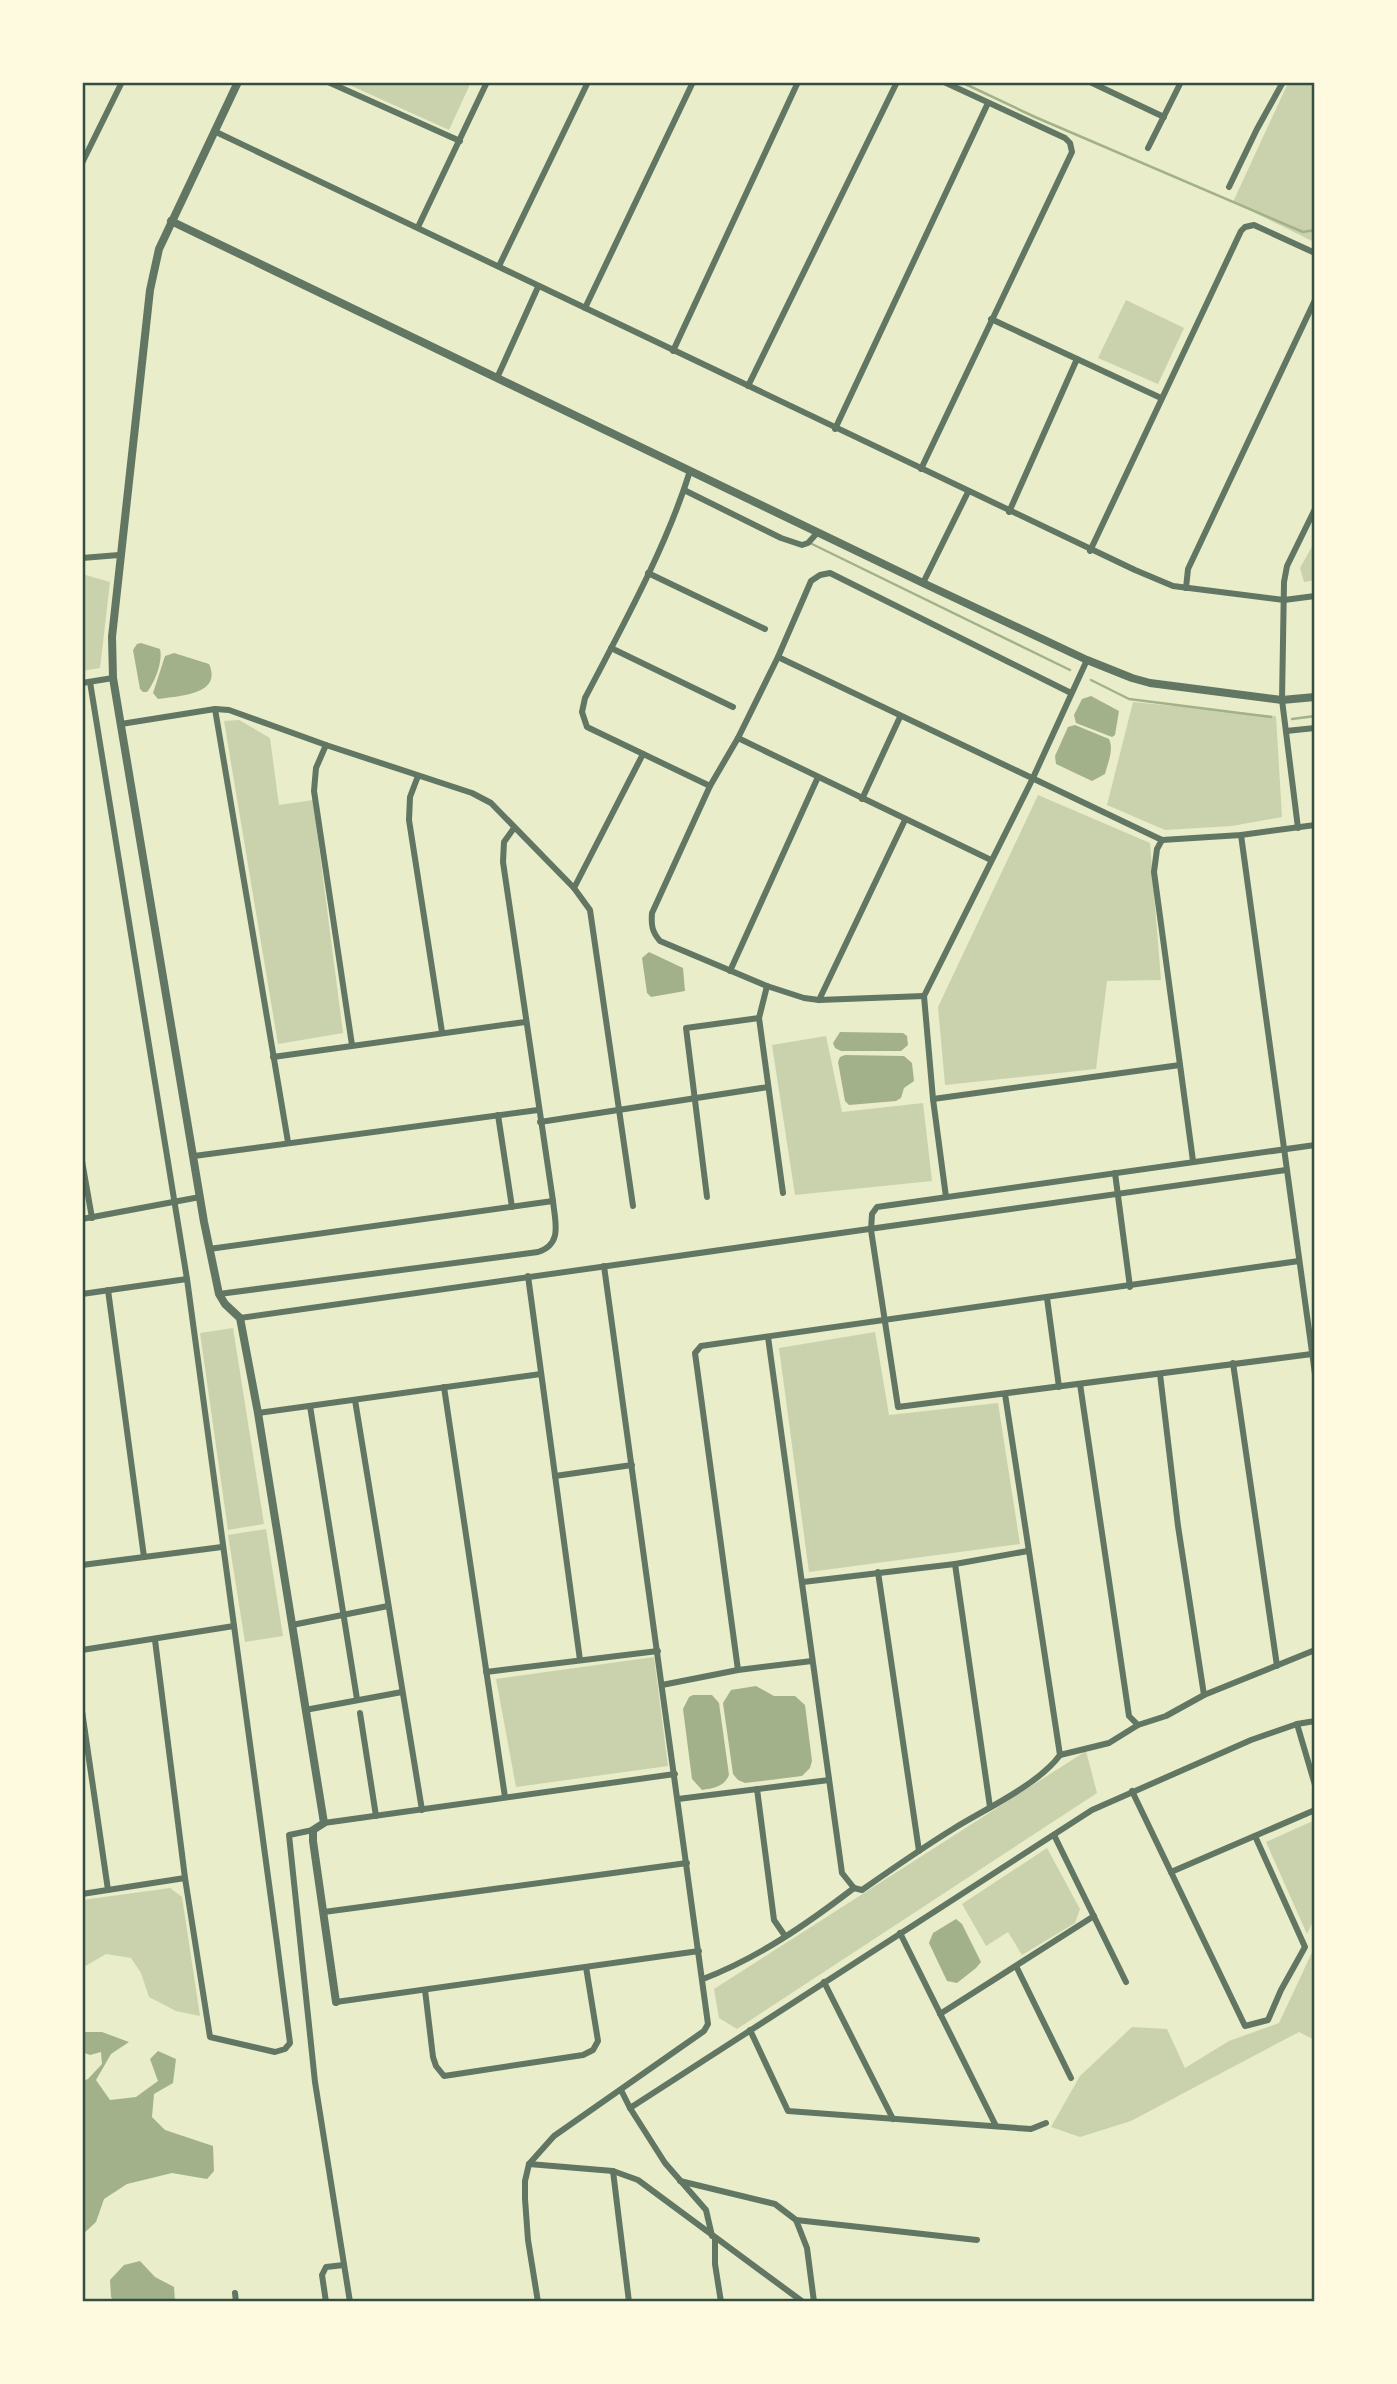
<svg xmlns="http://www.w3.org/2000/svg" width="1397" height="2384" font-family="'Titillium Web',sans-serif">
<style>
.green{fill:#cad2ad}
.water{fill:#a3b18a}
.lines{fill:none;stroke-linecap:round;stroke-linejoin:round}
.stream{stroke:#a3b18a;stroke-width:2.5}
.minor{stroke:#617663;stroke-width:6}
.tertiary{stroke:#617663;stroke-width:8}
.neatline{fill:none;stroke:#344e41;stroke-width:2.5}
</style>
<rect width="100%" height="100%" fill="#e9edc9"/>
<g class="green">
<polygon points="343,82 471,82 449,130"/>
<polygon points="1315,82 1315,241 1314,242 1233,202 1288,83"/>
<polygon points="1126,300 1184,328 1158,384 1098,358"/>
<polygon points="1315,541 1315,580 1304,582 1300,568"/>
<polygon points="82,574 110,582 100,668 82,671"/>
<polygon points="1133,702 1276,716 1282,817 1232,826 1165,830 1107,805"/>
<polygon points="239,720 270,738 279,805 313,800 343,1033 278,1044 224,721"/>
<polygon points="1038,795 1150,843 1161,980 1107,981 1096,1069 945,1085 938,1007"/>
<polygon points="826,1036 842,1112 923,1103 932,1181 795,1195 772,1045"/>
<polygon points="233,1328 264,1524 228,1530 200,1333"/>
<polygon points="875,1332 889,1415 998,1403 1020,1544 809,1572 779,1348"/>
<polygon points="266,1529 283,1636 245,1642 228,1535"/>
<polygon points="654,1657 668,1766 516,1787 496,1679"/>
<polygon points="1086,1751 1097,1793 737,2029 719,2018 714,1989"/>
<polygon points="1315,1820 1315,1917 1307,1934 1266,1842"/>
<polygon points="1047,1848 1080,1909 1075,1923 1022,1955 1008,1932 986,1946 962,1904"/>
<polygon points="170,1888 182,1897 200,2016 176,2011 149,1997 141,1973 131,1958 106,1954 82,1968 82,1900"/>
<polygon points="1315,1946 1315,2040 1299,2032 1131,2121 1080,2137 1051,2127 1080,2076 1132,2027 1167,2029 1185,2068 1229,2041 1279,2023"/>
</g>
<g class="water">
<path d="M141,643L160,649C163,661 155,682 147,692H143L140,689L133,650L137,644Z"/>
<path d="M174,653L209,664C223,695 178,696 158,699L153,693L165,656Z"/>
<polygon points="1091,696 1119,711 1115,735 1112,737 1076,723 1074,715 1082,699"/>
<path d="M1075,725L1109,739C1114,750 1108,762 1105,774L1092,781L1056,764L1055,756L1068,727Z"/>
<polygon points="649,952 683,968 685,991 651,997 647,993 642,958"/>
<polygon points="840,1032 903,1033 907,1036 908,1045 901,1051 841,1051 835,1048 833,1043"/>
<polygon points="845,1055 904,1056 912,1063 914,1081 904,1088 901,1098 896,1101 849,1105 845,1101 838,1062 840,1057"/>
<polygon points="756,1686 774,1696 795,1696 805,1705 812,1761 810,1768 802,1776 745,1783 738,1780 733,1774 723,1703 731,1690"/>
<path d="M693,1695H712L719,1703L729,1775C724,1787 714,1788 702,1790L692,1779L683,1709L689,1697Z"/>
<polygon points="956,1919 962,1924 981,1962 976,1968 957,1983 947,1981 929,1943 933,1933"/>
<polygon points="82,2032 102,2032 129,2042 111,2054 96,2080 110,2100 136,2097 158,2081 150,2059 158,2051 176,2059 173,2083 154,2094 152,2117 165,2130 213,2146 214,2171 207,2179 172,2173 127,2184 104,2199 96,2222 82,2235 82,2081 88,2079 102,2064 101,2052 90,2055 82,2052"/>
<polygon points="140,2261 155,2277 174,2287 175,2302 114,2302 111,2297 110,2280 124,2265"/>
</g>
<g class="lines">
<g class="stream">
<polyline points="961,82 1035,117 1303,232 1315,230"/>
<polyline points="812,544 1070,670"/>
<polyline points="1091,680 1129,699 1271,717"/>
<polyline points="1292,719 1315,716"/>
</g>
<g class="minor">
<polyline points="328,82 460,141"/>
<polyline points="1090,82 1164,117"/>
<polyline points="214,131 1135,570 1173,586 1284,600 1315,596"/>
<polyline points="1148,148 1181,82"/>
<polyline points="82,163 122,82"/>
<polyline points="1229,187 1257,129 1283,82"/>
<polyline points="418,227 487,82"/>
<polyline points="499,266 588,82"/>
<polyline points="585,308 693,82"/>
<polyline points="991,319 1161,398"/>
<polyline points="673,351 798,82"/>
<polyline points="497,378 538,287"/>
<polyline points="748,386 897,82"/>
<polyline points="835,429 988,103"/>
<polyline points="921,469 1072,152 1070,143 1065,138 944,82"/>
<path d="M690,471C666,548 622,627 585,698L582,712L587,727L710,786"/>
<polyline points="684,490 781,538 802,545 808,543 818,532"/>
<polyline points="1009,512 1077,359"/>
<polyline points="1090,551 1241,231 1245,227 1254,225 1315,253"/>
<polyline points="82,558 119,555"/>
<polyline points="648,573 765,629"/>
<polyline points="923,583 968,492"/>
<polyline points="1186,588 1188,569 1315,300"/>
<polyline points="611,648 733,707"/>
<polyline points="778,657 1162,840 1241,835 1315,825"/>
<polyline points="90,682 187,1279 277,1943 290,2043 285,2049 275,2052 210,2037 185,1878 155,1640"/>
<polyline points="82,683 113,678"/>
<polyline points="215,709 288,1142"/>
<polyline points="121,724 215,709 229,710 326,745 472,793 491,803 574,888 590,910 633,1206"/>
<polyline points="1286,731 1315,728"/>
<polyline points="738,738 991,860"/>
<polyline points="326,745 316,768 314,791 352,1045"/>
<polyline points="418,776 410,797 409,820 442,1032"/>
<polyline points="862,799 900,717"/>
<polyline points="1298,828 1282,700 1284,582 1287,566 1315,509"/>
<polyline points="1241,835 1315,1374"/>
<polyline points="1162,840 1157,849 1154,872 1193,1161"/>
<polyline points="574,888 643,754"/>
<polyline points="730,971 818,777"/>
<polyline points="767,986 759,1018 783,1193"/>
<path d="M924,996L819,1000L804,998L767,986L660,941C652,932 651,925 652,913L710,786L738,738L778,657L811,581L820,575L830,573L1071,693"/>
<polyline points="819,1000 905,820"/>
<polyline points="273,1057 525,1022"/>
<polyline points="933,1099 1180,1065"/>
<polyline points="498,1115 512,1207"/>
<polyline points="540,1122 768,1087"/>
<polyline points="194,1156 538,1110"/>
<polyline points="82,1161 92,1218"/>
<polyline points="1115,1173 1130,1287"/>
<polyline points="707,1197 686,1028 759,1018"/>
<polyline points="946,1197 933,1099 924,996 1032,780 1087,660"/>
<polyline points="82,1219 200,1197"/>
<polyline points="209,1249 553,1201"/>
<polyline points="528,1276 580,1660"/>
<polyline points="108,1290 144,1557"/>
<polyline points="82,1294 187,1279"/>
<path d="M219,1294L538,1252C563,1244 555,1222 553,1201L503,862L504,842L514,828"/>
<polyline points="1047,1298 1059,1387"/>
<polyline points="240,1318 1286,1170"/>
<path d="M768,1337L842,1873L854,1888L862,1890C892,1869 922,1848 953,1829C985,1809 1038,1785 1060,1755L1005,1394"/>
<polyline points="1312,1354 898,1407 871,1230 872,1214 877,1207 1315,1145"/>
<polyline points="1233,1363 1277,1666"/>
<polyline points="1160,1374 1178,1526 1204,1695"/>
<polyline points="1080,1384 1129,1716 1138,1725"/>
<polyline points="444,1387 505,1797"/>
<polyline points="355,1400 422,1810"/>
<polyline points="310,1406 357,1699"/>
<polyline points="258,1413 541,1374"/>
<polyline points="555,1476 632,1465"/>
<polyline points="955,1564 990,1807"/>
<polyline points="82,1565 222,1547"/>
<polyline points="878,1572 919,1851"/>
<polyline points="803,1582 955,1564 1028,1551"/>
<polyline points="292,1625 388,1606"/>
<polyline points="82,1650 234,1626"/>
<polyline points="738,1670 695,1353 701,1346 1299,1261"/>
<polyline points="486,1672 658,1651"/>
<polyline points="662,1685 738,1670 812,1661"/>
<polyline points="305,1710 402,1692"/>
<polyline points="82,1711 108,1890"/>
<polyline points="360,1713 376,1816"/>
<polyline points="1297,1724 1315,1785"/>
<polyline points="1060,1755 1109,1743 1138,1725 1166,1716 1204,1695 1315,1650"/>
<polyline points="757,1789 774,1920 785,1936"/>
<polyline points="1132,1791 1245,2026 1268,2020 1281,1990 1305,1947 1255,1836"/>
<polyline points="678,1799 829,1780"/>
<polyline points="324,1823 675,1774"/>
<polyline points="313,1830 289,1835 315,2082 350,2302"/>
<polyline points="1054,1835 1126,1982"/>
<polyline points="1171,1872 1315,1810"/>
<polyline points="82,1894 185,1878"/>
<polyline points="324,1912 687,1863"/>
<polyline points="900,1933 996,2126"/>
<polyline points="1017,1968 1071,2078"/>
<path d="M703,1979C758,1958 807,1924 854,1888"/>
<polyline points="824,1982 893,2119"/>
<polyline points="425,1990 433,2057 436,2066 444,2076 583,2055 593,2050 598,2041 586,1967"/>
<polyline points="336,2002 699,1951"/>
<polyline points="940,2014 1094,1916"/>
<polyline points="750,2030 788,2111 1031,2129 1046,2123"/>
<polyline points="621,2090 630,2108 665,2163 706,2210 712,2236"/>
<polyline points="630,2108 1092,1810 1251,1740 1297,1724 1315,1721"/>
<polyline points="529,2164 613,2171 638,2180 803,2302"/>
<polyline points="613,2171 629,2302"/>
<polyline points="680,2181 775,2204 796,2220 807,2248 814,2302"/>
<polyline points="796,2220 977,2240"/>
<polyline points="715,2239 715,2264 721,2302"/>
<polyline points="235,2293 236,2302"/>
<polyline points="326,2302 322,2275 326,2267 344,2265"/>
<polyline points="538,2302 528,2240 525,2199 525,2181 529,2164 554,2136 704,2031 708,2024 604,1266"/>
</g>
<g class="tertiary">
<polyline points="238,82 159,249 150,290 112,637 113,678 204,1222 219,1294 225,1304 240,1318 258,1413 324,1823 313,1830 313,1841 336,2002"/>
<polyline points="171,221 923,583 1087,660 1132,678 1150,683 1282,700 1315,697"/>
</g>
</g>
<rect width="1397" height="2384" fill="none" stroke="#fefae0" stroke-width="168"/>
<rect x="84" y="84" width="1229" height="2216" class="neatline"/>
</svg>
